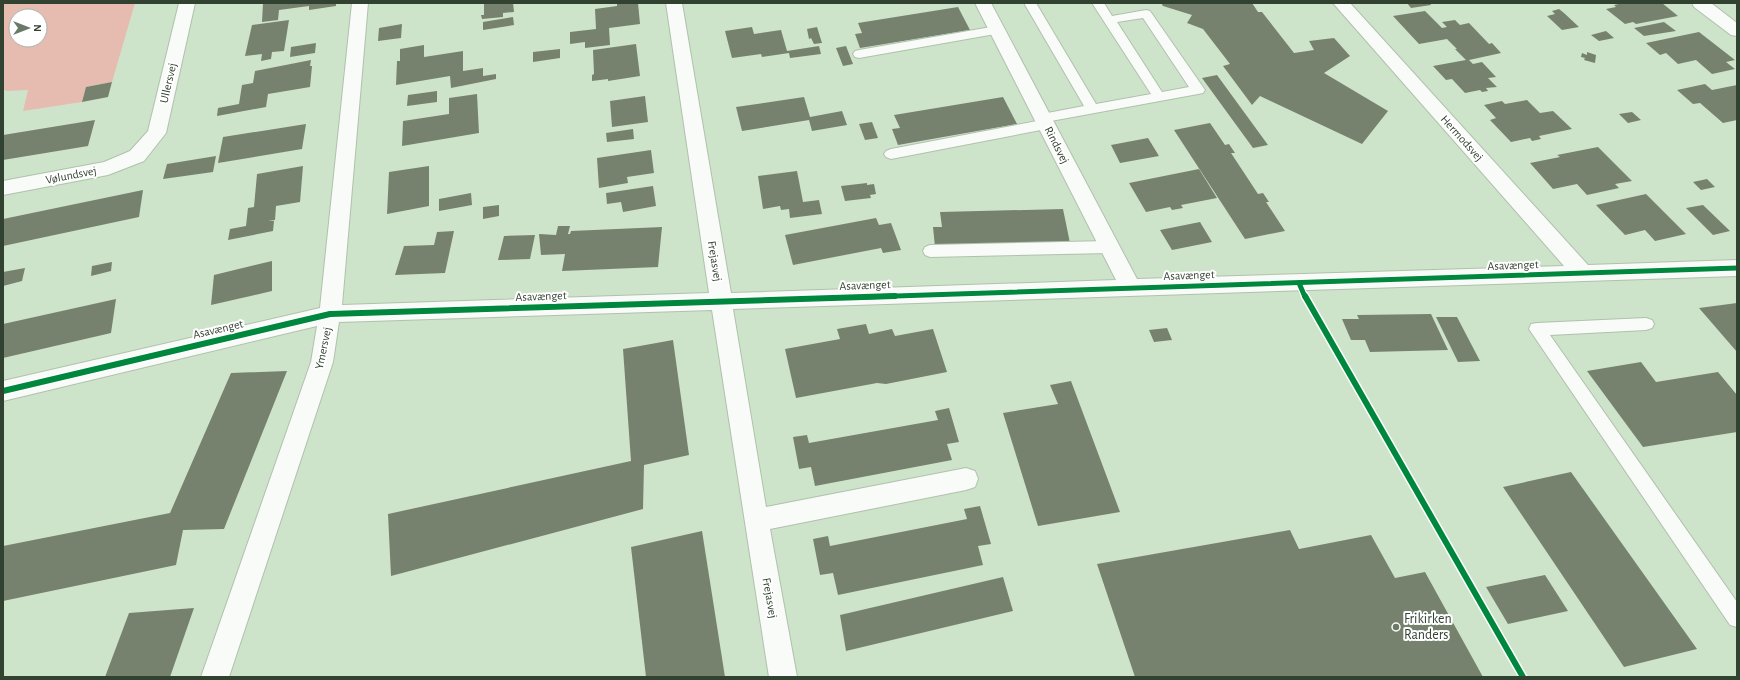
<svg xmlns="http://www.w3.org/2000/svg" width="1740" height="680" font-family="'Alegreya Sans',sans-serif">
<style>
.green{fill:#e5bcaf;fill-rule:evenodd}
.building{fill:#76826e}
.lines{fill:none;stroke-linecap:round;stroke-linejoin:round}
.service-casing{stroke:#b0c1ad;stroke-width:2}
.minor-casing{stroke:#b0c1ad;stroke-width:2}
.service{fill:#f8fbf7;fill-rule:evenodd}
.minor{fill:#f8fbf7;fill-rule:evenodd}
.cycleway-far1-casing{stroke:#fff;stroke-width:7}
.cycleway-casing{stroke:#fff;stroke-width:9}
.cycleway-far1{stroke:#00873e;stroke-width:5}
.cycleway{stroke:#00873e;stroke-width:6}
.poi-dot{fill:#697b66;stroke:#fff;stroke-width:1.5}
.labels{text-anchor:middle;dominant-baseline:central;stroke-width:4;stroke-linejoin:round;paint-order:stroke}
.street-label{font-size:12px;fill:#324230;stroke:#fff}
.near-poi-label{font-size:14px;fill:#324230;stroke:#fff;text-anchor:start}
</style>
<rect width="100%" height="100%" fill="#cee4ca"/>
<path class="green" d="M3,3H135L112,82L86,87L82,102L23,111L28,90L6,91L3,89ZM16,16H40V40H16Z"/>
<g class="building">
<polygon points="263,3 336,3 336,6 309,10 309,6 279,10 278,20 262,22"/>
<polygon points="484,3 513,3 514,12 503,13 503,17 482,19 481,15 484,15"/>
<polygon points="617,3 638,3 640,24 609,28 610,45 585,48 585,42 570,44 570,32 596,29 595,9 617,6"/>
<polygon points="1161,3 1252,3 1258,12 1262,12 1294,53 1314,50 1309,41 1334,38 1350,56 1324,73 1388,111 1362,144 1260,96 1252,105 1223,66 1230,64 1203,29 1187,23 1192,15 1163,6"/>
<polygon points="1407,3 1430,3 1431,5 1411,8"/>
<polygon points="1623,3 1662,3 1678,16 1636,24 1633,22 1625,24 1606,9 1616,7 1614,5"/>
<polygon points="958,7 970,30 860,48 855,34 862,33 858,23"/>
<polygon points="1559,9 1564,13 1579,27 1562,30 1547,16 1555,14 1552,11"/>
<polygon points="1425,11 1442,28 1447,27 1442,22 1455,20 1460,25 1469,23 1489,44 1492,43 1501,53 1469,60 1473,64 1482,62 1496,77 1488,78 1497,87 1486,88 1488,91 1482,92 1480,90 1465,93 1452,79 1446,80 1433,66 1466,60 1455,49 1457,49 1447,39 1419,44 1393,16"/>
<polygon points="513,17 514,25 483,30 483,22"/>
<polygon points="289,20 284,51 272,52 271,59 261,61 262,54 245,56 252,25"/>
<polygon points="1664,22 1676,31 1644,36 1634,28"/>
<polygon points="402,24 401,38 378,41 379,28"/>
<polygon points="752,27 754,34 781,30 787,51 819,46 821,54 790,58 789,53 762,57 761,54 732,58 725,31"/>
<polygon points="817,27 822,43 814,44 811,38 809,39 807,29"/>
<polygon points="1606,31 1614,38 1599,41 1591,35"/>
<polygon points="1699,32 1735,60 1726,62 1735,69 1712,74 1696,60 1678,64 1666,53 1660,55 1646,43"/>
<polygon points="316,43 315,53 290,57 291,47"/>
<polygon points="636,44 640,76 608,81 608,79 592,81 592,75 594,74 593,50"/>
<polygon points="424,45 424,57 463,51 463,71 483,68 483,76 496,74 496,79 451,88 450,76 396,85 397,61 400,61 400,49"/>
<polygon points="846,46 853,64 843,66 836,48"/>
<polygon points="560,49 560,58 533,62 533,52"/>
<polygon points="1587,52 1596,55 1595,63 1584,60 1585,58 1581,57 1582,53 1587,55"/>
<polygon points="311,60 310,66 312,66 310,87 268,94 266,107 217,116 218,108 239,104 242,85 253,83 255,71"/>
<polygon points="1217,75 1268,145 1253,148 1202,78"/>
<polygon points="112,82 108,97 82,102 86,87"/>
<polygon points="1705,84 1712,90 1737,85 1737,120 1723,123 1700,103 1693,104 1677,90"/>
<polygon points="437,91 437,102 407,106 408,95"/>
<polygon points="477,94 479,133 402,146 403,121 449,114 449,98"/>
<polygon points="645,96 648,122 612,127 610,101"/>
<polygon points="804,97 810,117 842,111 847,125 812,131 809,120 742,131 736,107"/>
<polygon points="1003,97 1017,124 898,145 892,129 900,128 894,115"/>
<polygon points="1527,100 1540,113 1553,111 1572,129 1539,136 1541,139 1532,141 1530,138 1511,142 1490,120 1496,118 1484,105 1502,101 1505,104"/>
<polygon points="1632,112 1641,120 1628,123 1619,114"/>
<polygon points="95,120 88,146 3,160 3,135"/>
<polygon points="872,122 878,138 865,140 859,124"/>
<polygon points="1210,123 1225,145 1229,144 1235,153 1231,153 1258,194 1263,193 1269,202 1266,202 1285,231 1245,239 1174,130"/>
<polygon points="306,124 302,149 218,163 223,137"/>
<polygon points="633,129 634,139 607,142 606,133"/>
<polygon points="1148,138 1159,156 1120,163 1111,145"/>
<polygon points="1598,147 1632,181 1615,184 1619,188 1587,195 1577,184 1553,189 1530,163 1560,157 1557,155"/>
<polygon points="651,150 654,173 627,177 628,183 599,188 597,158"/>
<polygon points="216,156 213,172 163,179 167,164"/>
<polygon points="303,166 300,202 276,206 275,220 268,221 274,221 273,231 228,240 230,229 246,226 248,208 254,207 257,174"/>
<polygon points="429,166 429,206 387,214 389,172"/>
<polygon points="1199,169 1217,198 1181,205 1183,208 1172,210 1170,207 1146,212 1129,183"/>
<polygon points="797,171 803,202 819,200 822,214 790,218 789,209 781,210 780,206 763,209 758,176"/>
<polygon points="1707,179 1715,187 1701,190 1693,182"/>
<polygon points="867,183 867,185 874,184 876,194 870,195 871,198 845,201 841,186"/>
<polygon points="653,186 656,206 623,212 621,202 607,204 606,193"/>
<polygon points="143,190 139,217 3,246 3,219"/>
<polygon points="471,193 472,205 439,211 439,199"/>
<polygon points="1646,194 1686,234 1655,241 1645,230 1625,235 1596,205"/>
<polygon points="499,205 499,216 483,219 483,207"/>
<polygon points="1703,205 1730,231 1713,235 1686,208"/>
<polygon points="1063,209 1070,243 935,247 933,227 942,227 940,212"/>
<polygon points="876,218 879,225 891,223 901,250 883,253 881,248 793,265 785,235"/>
<polygon points="1200,222 1212,242 1172,250 1160,230"/>
<polygon points="558,226 570,226 568,234 570,234 571,231 662,227 658,267 562,271 565,254 541,255 539,234 556,235"/>
<polygon points="454,231 445,273 395,275 404,246 434,245 437,232"/>
<polygon points="535,235 530,259 498,260 504,236"/>
<polygon points="272,261 272,291 211,305 214,275"/>
<polygon points="112,262 111,271 91,276 92,266"/>
<polygon points="25,268 22,281 3,286 3,272"/>
<polygon points="116,299 111,333 3,358 3,324"/>
<polygon points="1737,303 1737,352 1699,308"/>
<polygon points="1431,314 1448,350 1370,352 1365,340 1351,340 1342,319 1359,319 1357,315"/>
<polygon points="1436,317 1457,317 1480,361 1458,362"/>
<polygon points="866,324 869,334 892,329 895,336 933,329 947,372 886,384 877,383 796,398 785,349 840,339 837,329"/>
<polygon points="1167,328 1172,340 1154,342 1149,330"/>
<polygon points="673,340 689,455 644,465 643,509 391,576 388,514 631,461 623,349"/>
<polygon points="1641,362 1656,382 1718,372 1737,395 1737,432 1643,447 1587,371"/>
<polygon points="287,371 224,529 183,530 176,565 3,601 3,546 170,513 231,373"/>
<polygon points="1071,381 1120,512 1038,526 1003,413 1058,404 1050,385"/>
<polygon points="949,408 959,442 947,444 952,460 815,486 811,467 799,469 793,437 807,435 809,443 938,420 935,411"/>
<polygon points="1571,472 1697,649 1624,667 1503,487"/>
<polygon points="980,506 991,544 978,546 983,565 838,595 833,573 820,575 813,539 828,536 830,546 967,519 964,509"/>
<polygon points="1290,530 1299,549 1371,535 1395,578 1425,572 1483,677 1135,677 1097,564"/>
<polygon points="702,531 725,677 646,677 631,547"/>
<polygon points="1545,575 1568,611 1508,624 1486,587"/>
<polygon points="1003,577 1013,611 846,651 840,615"/>
<polygon points="194,608 170,677 105,677 129,613"/>
</g>
<g class="lines">
<defs>
<g id="service">
<path d="M1024,3H1036L1096,104L1151,94L1092,3H1104L1112,16L1146,10L1150,11L1205,90L1203,93L1198,94L1051,121L1053,124L1051,127L1046,129L891,159L886,157L884,154L886,151L891,149L1037,121L1035,118L1037,115L1084,106ZM1143,18L1189,87L1162,92L1117,22Z"/>
<polygon points="997,26 1001,27 1003,30 1001,33 859,58 855,57 853,54 855,51 859,50"/>
<polygon points="1109,241 1114,243 1116,247 1114,251 1109,253 930,257 925,255 923,251 925,247 930,245"/>
<polygon points="1646,318 1652,320 1654,324 1652,328 1646,330 1550,335 1737,602 1737,627 1730,625 1529,329 1531,324 1537,323"/>
</g>
<g id="minor">
<polygon points="179,3 195,3 166,133 144,161 108,175 3,195 3,181 104,162 130,151 148,131"/>
<polygon points="352,3 368,3 342,305 709,293 666,3 682,3 731,293 1116,280 975,3 991,3 1137,279 1564,266 1333,3 1350,3 1588,265 1737,260 1737,276 733,309 766,507 966,468 975,471 978,479 975,487 966,490 770,529 797,677 769,677 712,310 339,322 333,362 229,677 201,677 311,362 317,326 3,401 3,381 320,308"/>
<polygon points="1692,3 1711,3 1737,23 1737,36 1731,35 1694,7"/>
</g>
</defs>
<use href="#service" class="service-casing"/>
<use href="#minor" class="minor-casing"/>
<use href="#service" class="service"/>
<use href="#minor" class="minor"/>
<defs>
<g id="cycleway-far1">
<polyline points="1299,283 1305,297"/>
<polyline points="865,297 1737,268"/>
</g>
<g id="cycleway">
<polyline points="1305,296 1523,677"/>
<polyline points="3,391 330,314 895,296"/>
</g>
</defs>
<use href="#cycleway-far1" class="cycleway-far1-casing"/>
<use href="#cycleway" class="cycleway-casing"/>
<use href="#cycleway-far1" class="cycleway-far1"/>
<use href="#cycleway" class="cycleway"/>
</g>
<circle class="poi-dot" cx="1396" cy="627" r="4"/>
<g class="labels">
<g class="street-label">
<text transform="translate(168 83) rotate(-77)">Ullersvej</text>
<text transform="translate(1462 138) rotate(48)">Hermodsvej</text>
<text transform="translate(1057 145) rotate(63)">Rindsvej</text>
<text transform="translate(71 175) rotate(-11)">Vølundsvej</text>
<text transform="translate(715 261) rotate(81)">Frejasvej</text>
<text transform="translate(1513 265) rotate(-2)">Asavænget</text>
<text transform="translate(1189 275) rotate(-2)">Asavænget</text>
<text transform="translate(865 285) rotate(-2)">Asavænget</text>
<text transform="translate(541 296) rotate(-2)">Asavænget</text>
<text transform="translate(218 329) rotate(-13)">Asavænget</text>
<text transform="translate(323 348) rotate(-78)">Ymersvej</text>
<text transform="translate(770 598) rotate(80)">Frejasvej</text>
</g>
<g class="near-poi-label">
<text x="1404" y="619">Frikirken<tspan x="1404" dy="16">Randers</tspan></text>
</g>
</g>
<rect width="1740" height="680" fill="none" stroke="#324230" stroke-width="8"/>
<g transform="translate(28 28) rotate(90)"><circle r="19" fill="#ffffff" stroke="#adb3ac"/>
<path d="M0-3L7 15L0 10L-7 15Z" fill="#697b66"/>
<text y="-6" font-size="11" font-weight="bold" text-anchor="middle" fill="#324230">N</text>
</g>
</svg>
